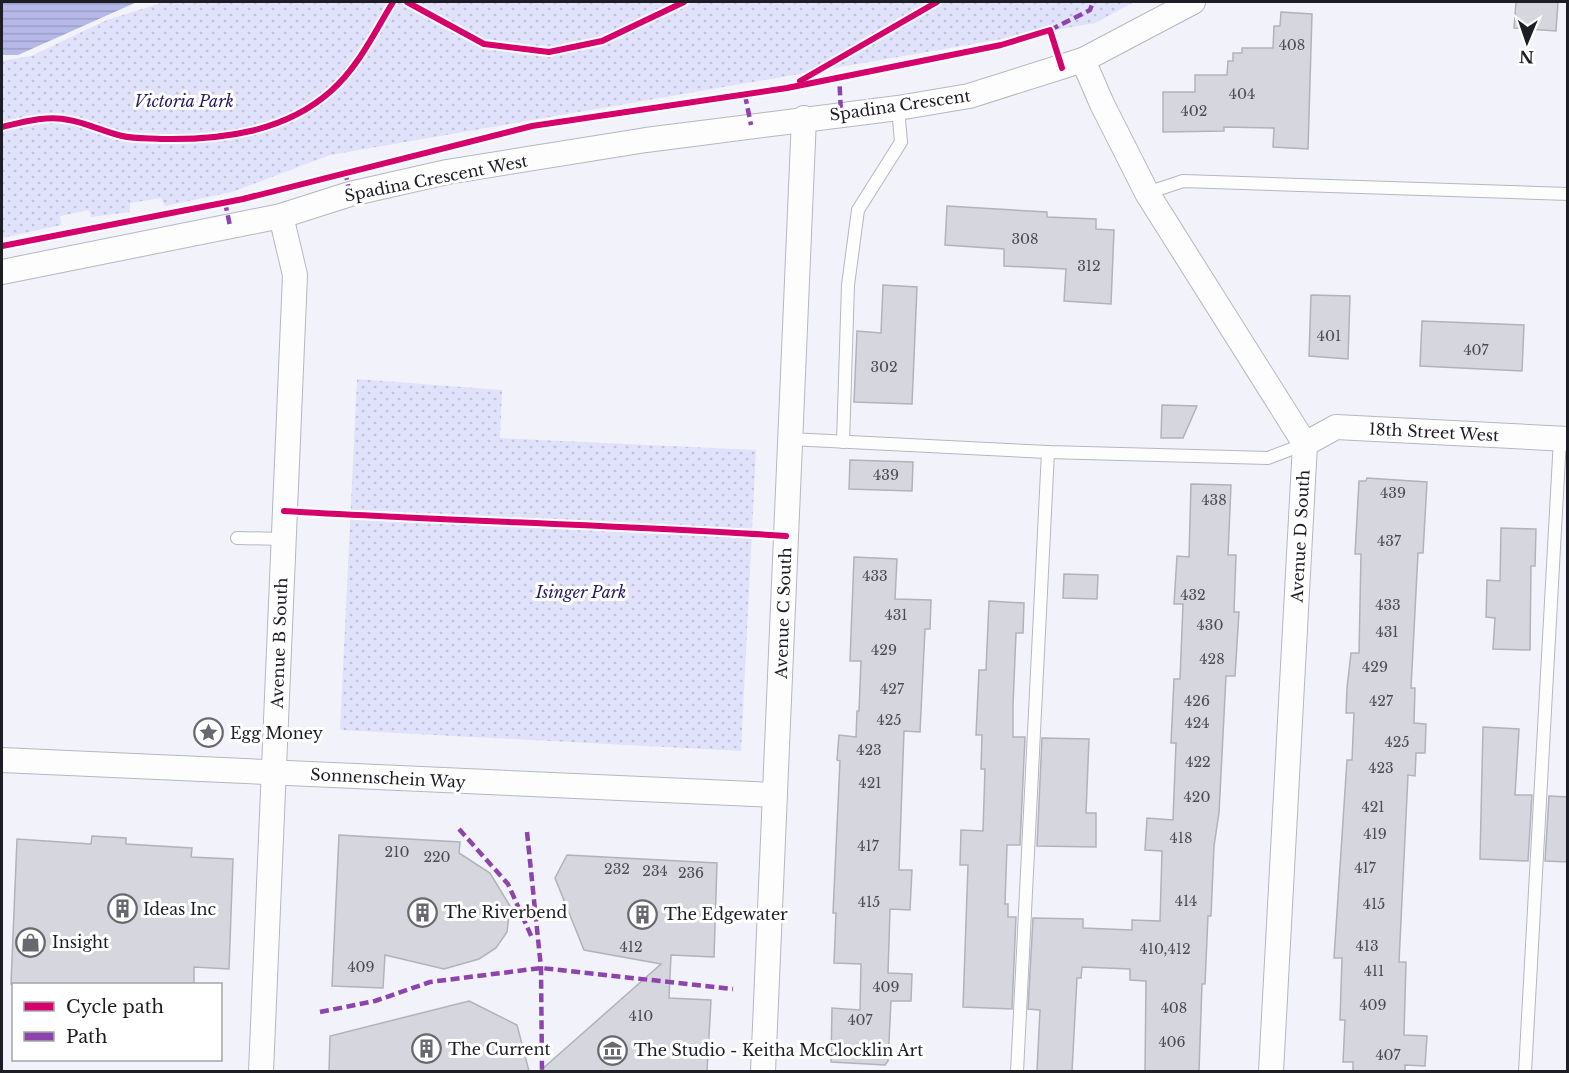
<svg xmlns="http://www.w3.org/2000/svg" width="1569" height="1073" font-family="'Libre Baskerville',serif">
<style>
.park{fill:url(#park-dots)}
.water{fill:url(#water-rules)}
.building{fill:#d5d6de;stroke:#b2b2ba;stroke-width:1.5}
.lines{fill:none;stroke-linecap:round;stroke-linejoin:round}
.lane-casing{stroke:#b6b7be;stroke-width:14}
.street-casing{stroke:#b6b7be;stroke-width:26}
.lane{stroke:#fdfdfe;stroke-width:12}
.street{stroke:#fdfdfe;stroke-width:24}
.quiet{stroke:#8e44ad;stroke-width:4.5;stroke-dasharray:9 4.5;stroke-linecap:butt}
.cycleway-casing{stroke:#fff;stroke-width:10}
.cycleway{stroke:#d6006c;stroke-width:6}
.labels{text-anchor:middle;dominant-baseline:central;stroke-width:6;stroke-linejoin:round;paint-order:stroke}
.number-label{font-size:14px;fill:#4b4b53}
.park-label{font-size:16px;font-style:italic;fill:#261865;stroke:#fff}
.street-label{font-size:16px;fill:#1d1d25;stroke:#fff}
.poi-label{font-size:16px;fill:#1d1d25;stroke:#fff;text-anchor:start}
</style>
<defs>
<pattern id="park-dots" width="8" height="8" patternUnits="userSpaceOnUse" patternTransform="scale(1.5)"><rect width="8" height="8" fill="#e0e1fa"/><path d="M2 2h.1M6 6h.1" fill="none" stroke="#c0c1d6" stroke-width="1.8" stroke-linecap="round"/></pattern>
<pattern id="water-rules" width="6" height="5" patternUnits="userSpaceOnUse" patternTransform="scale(1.5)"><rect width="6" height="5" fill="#b6b8e8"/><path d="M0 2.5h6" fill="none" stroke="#9c9ec7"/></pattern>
</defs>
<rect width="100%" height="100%" fill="#f2f3fa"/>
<g class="park">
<polygon points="164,2 1134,2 1095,23 330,155 232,192 165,206 161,198 130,203 130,212 91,217 89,210 60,216 61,225 2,238 2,61 31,56 107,20"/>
<polygon points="357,379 502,390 500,438 756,450 741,751 340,730"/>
</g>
<polygon class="water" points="2,2 137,2 18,55 2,55"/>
<g class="building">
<polygon points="1516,2 1558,2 1556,31 1514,28"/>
<polygon points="1281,12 1312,14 1308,149 1273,147 1274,128 1224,127 1224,131 1163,132 1163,92 1195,92 1195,75 1227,75 1228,61 1233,61 1233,53 1242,53 1242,48 1273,48 1274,26 1280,26"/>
<polygon points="947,206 1047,212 1047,217 1096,219 1096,229 1114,230 1111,304 1064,301 1066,269 1004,266 1004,249 945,245"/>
<polygon points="883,285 917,287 912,404 854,402 857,331 881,333"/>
<polygon points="1311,295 1350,296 1348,359 1309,356"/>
<polygon points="1422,321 1524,325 1522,371 1420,366"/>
<polygon points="1162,405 1197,406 1183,438 1161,438"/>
<polygon points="850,460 913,462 912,491 849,489"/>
<polygon points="1367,478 1427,482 1423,553 1418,553 1411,688 1415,688 1414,723 1426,724 1425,753 1416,753 1415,776 1408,775 1399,962 1406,962 1404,1035 1427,1036 1425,1066 1405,1065 1405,1071 1353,1071 1353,1062 1343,1062 1345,1020 1340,1020 1342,958 1334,958 1347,760 1352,760 1354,713 1346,713 1347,688 1351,653 1359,653 1361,554 1355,554 1359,481 1366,481"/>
<polygon points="1191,484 1231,485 1228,555 1236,555 1234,612 1239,612 1235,676 1226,676 1219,813 1214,846 1211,916 1208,916 1205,984 1202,984 1199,1071 1145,1071 1146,981 1130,980 1130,969 1082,967 1081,978 1077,978 1072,1071 1037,1071 1040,1010 1028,1009 1033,918 1083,919 1083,928 1132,930 1132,920 1160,921 1162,851 1145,850 1147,818 1173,820 1176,743 1171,743 1174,679 1180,679 1183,604 1174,604 1177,556 1189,557"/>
<polygon points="1501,528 1536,529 1535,566 1531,566 1530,650 1493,649 1495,618 1486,617 1487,580 1500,581"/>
<polygon points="854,557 897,559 895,599 931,600 930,629 925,629 920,732 904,731 899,870 912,870 910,910 890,909 888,973 912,974 911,1001 891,1001 888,1061 885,1065 831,1062 832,1008 860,1010 861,964 834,963 836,913 833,913 840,761 837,760 839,735 856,737 857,711 859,711 861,661 850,661"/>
<polygon points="1064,574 1098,575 1097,599 1063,598"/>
<polygon points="989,601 1024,603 1023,633 1016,633 1013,705 1013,737 1025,737 1020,845 1007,845 1005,904 1008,904 1008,917 1016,917 1012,1009 963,1007 968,865 960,865 961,830 983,831 985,769 981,769 982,735 976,735 979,670 986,670"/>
<polygon points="1483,727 1519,729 1515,795 1532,795 1528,861 1480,859"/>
<polygon points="1042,738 1089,739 1086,813 1096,813 1096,847 1037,846"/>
<polygon points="1549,796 1568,797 1568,862 1545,861"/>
<polygon points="339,835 460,842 459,853 490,873 510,906 507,932 496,948 479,959 444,969 385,955 383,988 332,986"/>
<polygon points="92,836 126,838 126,844 192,848 191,857 233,859 229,969 194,967 194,984 11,984 17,839 91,844"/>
<polygon points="567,855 717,863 714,957 671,955 669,998 711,1000 707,1071 540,1071 661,964 584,950 555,878"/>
<polygon points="469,1001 517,1025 529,1071 329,1071 330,1036"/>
</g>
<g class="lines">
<defs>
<g id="lane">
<polyline points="1147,193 1183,181 1568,194"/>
<polyline points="790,439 1048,452 1268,458 1305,444"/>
<polyline points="843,442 848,285 858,210 901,142 898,108"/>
<polyline points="237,538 283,539"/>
<polyline points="1017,1072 1048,452"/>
<polyline points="1525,1072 1560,439"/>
</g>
<g id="street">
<polyline points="1083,60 1102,104 1147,193 1305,444 1271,1072"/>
<polyline points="2,272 281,216 350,194 447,172 646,140 898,108 969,96 1083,60 1193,2"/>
<polyline points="1305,444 1336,427 1568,439"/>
<polyline points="2,760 775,795"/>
<polyline points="261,1072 295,275 281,216"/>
<polyline points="763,1072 804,118"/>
</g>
</defs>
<use href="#lane" class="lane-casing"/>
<use href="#street" class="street-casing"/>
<use href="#lane" class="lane"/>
<use href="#street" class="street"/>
<g class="quiet">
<polyline points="1050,30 1090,10 1093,2"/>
<polyline points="839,73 841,114"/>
<polyline points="745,95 751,125"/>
<polyline points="345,171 350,194"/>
<polyline points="225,202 230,226"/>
<polyline points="459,829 508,884 533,940"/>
<polyline points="527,832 541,968 542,1072"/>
<polyline points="320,1012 375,1001 430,982 541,968 733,989"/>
</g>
<defs>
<g id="cycleway">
<polyline points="407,2 484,44 549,52 602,41 684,2"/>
<polyline points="800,81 937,2"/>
<path d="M2,127C23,122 48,115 69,120C87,123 104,132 122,136C135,139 150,138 163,139C222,140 285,132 331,91C359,66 374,33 393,2"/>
<polyline points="2,246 243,199 532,126 787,88 1001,45 1050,30 1062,68"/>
<path d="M284,511C451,521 619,525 786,536"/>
</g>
</defs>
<use href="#cycleway" class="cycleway-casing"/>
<use href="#cycleway" class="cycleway"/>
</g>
<defs>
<symbol id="sight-ring" viewBox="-11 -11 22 22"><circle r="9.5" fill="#fff" stroke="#686870" stroke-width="1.5"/><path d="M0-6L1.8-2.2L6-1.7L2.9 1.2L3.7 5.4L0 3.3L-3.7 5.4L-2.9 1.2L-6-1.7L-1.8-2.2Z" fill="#686870"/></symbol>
<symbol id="building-ring" viewBox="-11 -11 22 22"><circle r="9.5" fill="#fff" stroke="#686870" stroke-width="1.5"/><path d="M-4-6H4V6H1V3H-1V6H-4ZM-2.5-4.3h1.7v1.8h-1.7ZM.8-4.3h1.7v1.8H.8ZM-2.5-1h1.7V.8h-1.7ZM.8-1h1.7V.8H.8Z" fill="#686870"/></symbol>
<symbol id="shop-ring" viewBox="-11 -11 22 22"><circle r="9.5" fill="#fff" stroke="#686870" stroke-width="1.5"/><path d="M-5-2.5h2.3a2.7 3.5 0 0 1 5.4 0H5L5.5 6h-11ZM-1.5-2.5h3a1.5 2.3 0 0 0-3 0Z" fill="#686870"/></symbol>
<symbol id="museum-ring" viewBox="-11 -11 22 22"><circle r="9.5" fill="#fff" stroke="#686870" stroke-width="1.5"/><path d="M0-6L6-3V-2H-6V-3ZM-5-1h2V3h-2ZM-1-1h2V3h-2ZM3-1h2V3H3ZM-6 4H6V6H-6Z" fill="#686870"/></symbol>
</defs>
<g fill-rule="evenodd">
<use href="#sight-ring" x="192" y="716" width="33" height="33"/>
<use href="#building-ring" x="106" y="892" width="33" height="33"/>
<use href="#building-ring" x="406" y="896" width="33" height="33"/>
<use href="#building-ring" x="626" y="898" width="33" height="33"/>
<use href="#shop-ring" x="14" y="926" width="33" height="33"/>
<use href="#building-ring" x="410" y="1032" width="33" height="33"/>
<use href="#museum-ring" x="596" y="1034" width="33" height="33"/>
</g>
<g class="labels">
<g class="number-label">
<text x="1292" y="45">408</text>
<text x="1242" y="94">404</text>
<text x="1194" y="111">402</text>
<text x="1025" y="239">308</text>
<text x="1089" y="266">312</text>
<text x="1329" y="336">401</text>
<text x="1476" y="350">407</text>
<text x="884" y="367">302</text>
<text x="886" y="475">439</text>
<text x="1393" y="493">439</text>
<text x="1214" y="500">438</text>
<text x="1389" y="541">437</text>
<text x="875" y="576">433</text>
<text x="1193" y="595">432</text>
<text x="1388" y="605">433</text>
<text x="896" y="615">431</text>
<text x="1210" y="625">430</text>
<text x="1387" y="632">431</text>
<text x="884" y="650">429</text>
<text x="1212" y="659">428</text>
<text x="1375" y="667">429</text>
<text x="892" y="689">427</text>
<text x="1197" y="701">426</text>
<text x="1381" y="701">427</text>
<text x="889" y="720">425</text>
<text x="1197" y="723">424</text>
<text x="1397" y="742">425</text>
<text x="869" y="750">423</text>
<text x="1198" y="762">422</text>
<text x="1381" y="768">423</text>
<text x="870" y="783">421</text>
<text x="1197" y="797">420</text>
<text x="1373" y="807">421</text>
<text x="1375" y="834">419</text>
<text x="1181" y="838">418</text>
<text x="868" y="846">417</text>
<text x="397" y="852">210</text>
<text x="437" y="857">220</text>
<text x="1365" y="868">417</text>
<text x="617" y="869">232</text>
<text x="655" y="871">234</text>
<text x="691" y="873">236</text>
<text x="1186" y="901">414</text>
<text x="869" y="902">415</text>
<text x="1374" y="904">415</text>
<text x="1367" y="946">413</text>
<text x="631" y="947">412</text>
<text x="1165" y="949">410,412</text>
<text x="361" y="967">409</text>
<text x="1374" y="971">411</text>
<text x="886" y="987">409</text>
<text x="1373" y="1005">409</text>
<text x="1174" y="1008">408</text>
<text x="641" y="1016">410</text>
<text x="860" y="1020">407</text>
<text x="1172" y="1042">406</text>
<text x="1388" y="1055">407</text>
</g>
<g class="park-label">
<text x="184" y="101">Victoria Park</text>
<text x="581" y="592">Isinger Park</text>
</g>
<g class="street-label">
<text transform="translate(900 105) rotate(-8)">Spadina Crescent</text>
<text transform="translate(436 178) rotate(-11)">Spadina Crescent West</text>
<text transform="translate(1434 432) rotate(3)">18th Street West</text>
<text transform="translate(1300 536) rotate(-87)">Avenue D South</text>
<text transform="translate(783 613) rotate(-88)">Avenue C South</text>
<text transform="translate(279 643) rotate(-88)">Avenue B South</text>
<text transform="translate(388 778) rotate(3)">Sonnenschein Way</text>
</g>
<g class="poi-label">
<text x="230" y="733">Egg Money</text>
<text x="143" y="909">Ideas Inc</text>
<text x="444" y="912">The Riverbend</text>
<text x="664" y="914">The Edgewater</text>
<text x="52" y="942">Insight</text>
<text x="448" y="1049">The Current</text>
<text x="634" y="1050">The Studio - Keitha McClocklin Art</text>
</g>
</g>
<rect width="1569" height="1073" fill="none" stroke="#1d1d25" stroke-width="6"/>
<rect x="12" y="983" width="210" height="78" fill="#ffffff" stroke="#a5a5a8" stroke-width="1.5"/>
<rect x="24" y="1002" width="30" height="9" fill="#d6006c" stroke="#a5a5a8" stroke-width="1.5"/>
<text x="66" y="1013" font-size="18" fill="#1d1d25">Cycle path</text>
<rect x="24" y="1032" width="30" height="9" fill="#8e44ad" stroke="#a5a5a8" stroke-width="1.5"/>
<text x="66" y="1043" font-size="18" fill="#1d1d25">Path</text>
<g transform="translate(1527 42) rotate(182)" stroke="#ffffff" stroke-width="4.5" paint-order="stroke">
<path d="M0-4.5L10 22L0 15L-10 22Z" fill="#1d1d25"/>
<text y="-9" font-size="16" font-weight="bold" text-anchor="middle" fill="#1d1d25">N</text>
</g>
</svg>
